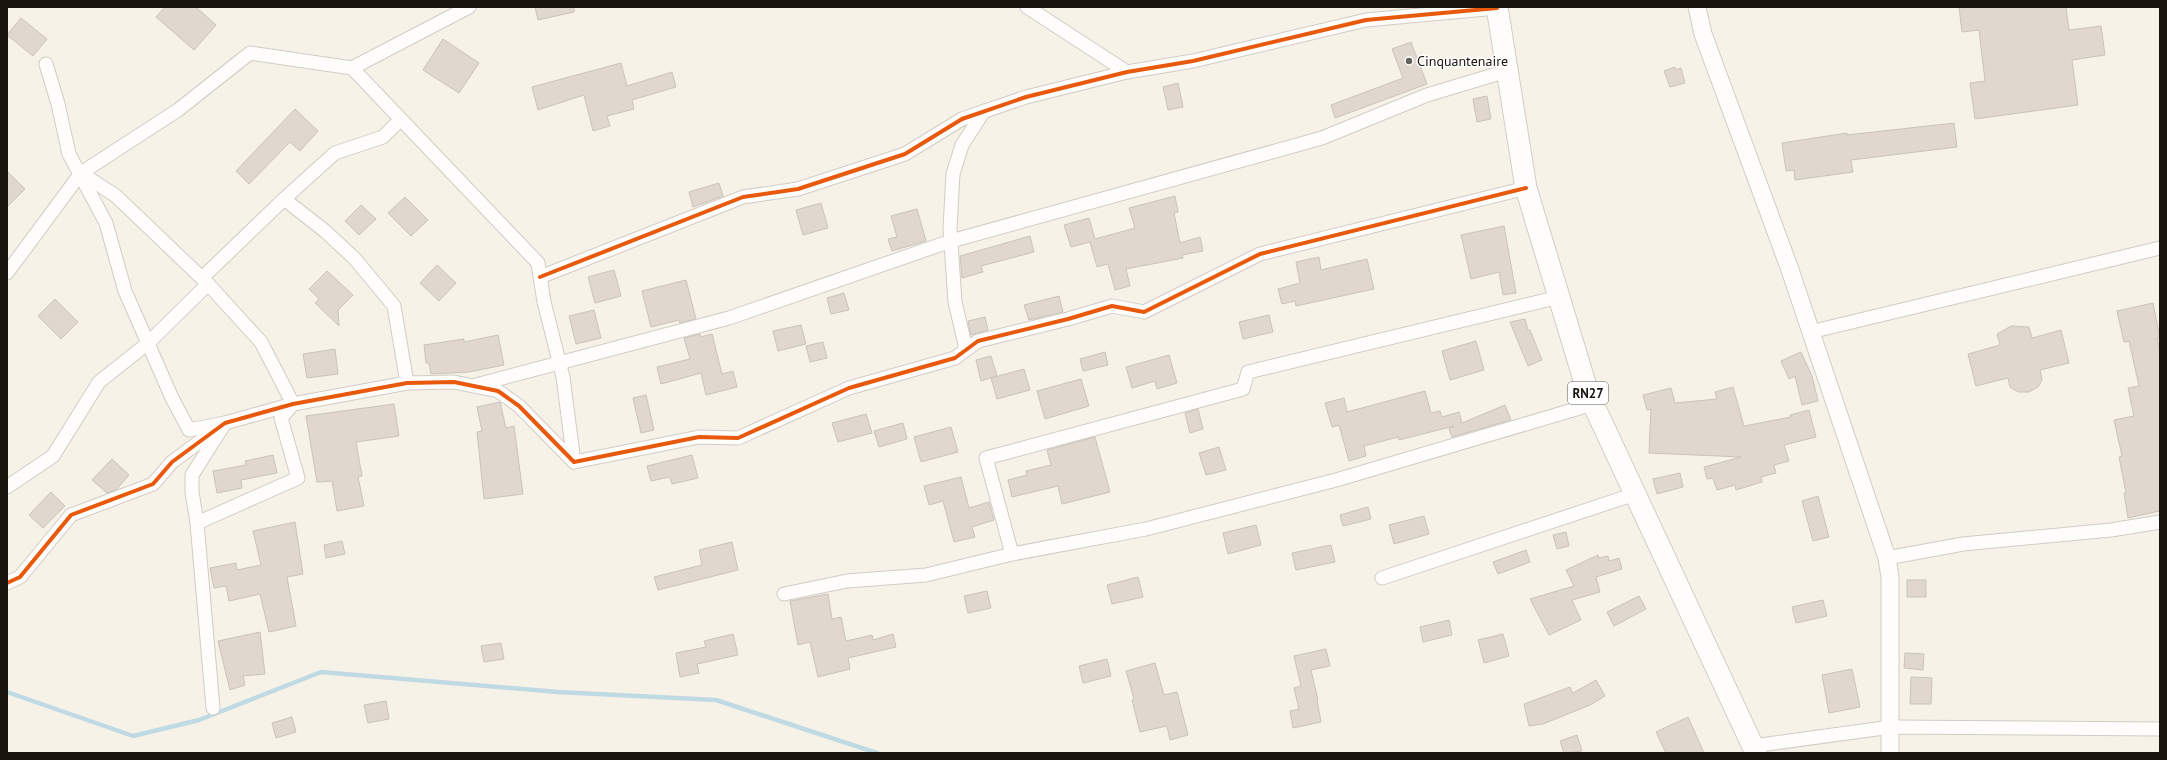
<svg xmlns="http://www.w3.org/2000/svg" width="2167" height="760" font-family="'PT Sans',sans-serif">
<style>
.lines{fill:none;stroke-linecap:round;stroke-linejoin:round}
.stream{stroke:#c0dae4;stroke-width:4.5}
.building{fill:#e0d8cf;stroke:#c9c3bc}
.minor-casing{stroke:#d1ccc4;stroke-width:15}
.tertiary-casing{stroke:#d1ccc4;stroke-width:19}
.primary-casing{stroke:#d1ccc4;stroke-width:23}
.minor{stroke:#fefdfc;stroke-width:13}
.tertiary{stroke:#fefdfc;stroke-width:17}
.primary{stroke:#fefdfc;stroke-width:21}
.cycleway-casing{stroke:#fff;stroke-width:6}
.cycleway{stroke:#e8590c;stroke-width:4}
.poi-dot{fill:#66625a;stroke:#fff;stroke-width:1.5}
.labels{text-anchor:middle;dominant-baseline:central;stroke-width:3;stroke-linejoin:round;paint-order:stroke}
.shield{fill:#fff;stroke:#5d5a56;stroke-width:1}
.shield-label{font-size:13px;font-weight:bold;fill:#18140d}
.poi-label{font-size:14px;fill:#18140d;stroke:#fff;text-anchor:start}
</style>
<rect width="100%" height="100%" fill="#f7f2e8"/>
<g class="lines">
<polyline class="stream" points="7,692 133,736 199,720 321,672 558,692 716,700 877,753"/>
</g>
<g class="building">
<polygon points="165,7 196,7 216,25 194,50 156,17"/>
<polygon points="535,7 574,7 574,12 538,20"/>
<polygon points="1959,7 2066,7 2069,30 2101,26 2105,55 2072,60 2078,105 1975,119 1970,83 1985,81 1979,30 1962,32"/>
<polygon points="21,18 47,39 33,56 7,35"/>
<polygon points="443,39 479,63 459,93 423,70"/>
<polygon points="1411,42 1427,84 1335,118 1331,105 1403,78 1392,49"/>
<polygon points="621,63 627,86 672,72 676,87 632,100 634,109 607,116 610,126 593,131 584,95 538,110 532,87"/>
<polygon points="1675,67 1676,70 1681,68 1685,83 1670,87 1664,71"/>
<polygon points="1178,83 1183,107 1168,110 1163,87"/>
<polygon points="1487,96 1491,119 1477,122 1473,99"/>
<polygon points="295,109 318,131 300,151 290,142 249,184 236,171"/>
<polygon points="1954,123 1957,147 1851,160 1853,172 1795,180 1794,170 1786,171 1782,143 1847,133 1847,135"/>
<polygon points="7,171 25,189 7,207"/>
<polygon points="719,183 723,196 693,207 689,192"/>
<polygon points="1175,196 1178,212 1174,213 1180,243 1200,237 1203,251 1182,255 1183,258 1126,269 1130,286 1115,290 1108,264 1097,267 1090,242 1071,247 1064,225 1089,218 1095,239 1135,228 1129,208"/>
<polygon points="405,197 428,220 411,236 388,213"/>
<polygon points="821,203 828,228 803,235 796,210"/>
<polygon points="361,205 376,219 359,235 345,221"/>
<polygon points="917,209 926,241 892,251 888,239 897,237 891,216"/>
<polygon points="1504,226 1516,293 1503,295 1499,272 1471,279 1461,235"/>
<polygon points="1030,236 1034,252 981,266 983,272 962,278 960,256"/>
<polygon points="1319,257 1321,270 1367,259 1374,289 1296,306 1295,301 1282,304 1278,289 1300,283 1296,262"/>
<polygon points="437,265 456,283 439,301 420,283"/>
<polygon points="614,270 621,296 595,303 588,277"/>
<polygon points="327,271 353,295 338,310 339,326 315,303 319,299 309,289"/>
<polygon points="686,280 696,319 680,323 679,320 651,327 642,291"/>
<polygon points="844,293 849,310 831,314 827,298"/>
<polygon points="1059,296 1063,312 1029,320 1024,305"/>
<polygon points="55,299 78,322 61,339 38,316"/>
<polygon points="2153,303 2160,338 2157,338 2160,352 2160,511 2128,518 2124,493 2126,493 2119,457 2122,456 2114,420 2134,416 2128,388 2139,386 2129,341 2124,342 2117,311"/>
<polygon points="594,310 601,338 576,344 569,316"/>
<polygon points="1269,315 1273,332 1243,339 1239,322"/>
<polygon points="985,317 988,330 971,335 968,321"/>
<polygon points="1525,319 1528,330 1530,330 1542,360 1528,366 1510,322"/>
<polygon points="801,325 806,344 778,351 773,331"/>
<polygon points="2011,326 2029,327 2032,338 2061,330 2069,363 2040,370 2042,380 2038,387 2029,392 2018,392 2010,387 2008,378 1976,386 1968,354 2000,345 1997,334"/>
<polygon points="700,334 701,337 712,334 722,374 733,371 737,387 706,395 701,373 661,384 657,367 690,359 684,338"/>
<polygon points="498,335 504,365 469,372 431,374 429,363 426,363 424,345 464,339 464,342"/>
<polygon points="1476,341 1484,370 1450,380 1442,351"/>
<polygon points="823,342 827,358 810,362 806,346"/>
<polygon points="335,349 338,374 307,378 303,354"/>
<polygon points="1105,352 1108,365 1083,371 1080,359"/>
<polygon points="1801,352 1812,376 1818,401 1802,405 1795,376 1789,379 1781,361"/>
<polygon points="1169,355 1177,383 1157,389 1155,381 1132,388 1126,367"/>
<polygon points="991,356 997,376 981,381 976,360"/>
<polygon points="1024,369 1030,390 997,399 991,378"/>
<polygon points="1081,379 1089,406 1045,419 1037,391"/>
<polygon points="1733,387 1744,426 1791,417 1790,415 1809,410 1816,437 1784,445 1789,461 1774,465 1776,473 1761,477 1762,482 1736,490 1735,485 1717,490 1713,478 1707,479 1704,467 1741,457 1649,453 1651,409 1647,410 1643,395 1671,388 1675,403 1717,399 1715,392"/>
<polygon points="1425,391 1431,413 1440,411 1442,417 1459,412 1462,423 1505,405 1511,420 1452,437 1449,429 1454,426 1399,440 1398,437 1364,446 1366,456 1349,461 1339,425 1332,427 1325,403 1344,398 1347,412"/>
<polygon points="646,395 654,430 641,433 633,398"/>
<polygon points="500,402 506,428 514,426 523,494 484,499 477,432 482,431 477,407"/>
<polygon points="394,404 399,436 356,442 362,476 358,477 364,506 337,511 332,481 317,482 306,416"/>
<polygon points="1198,409 1203,429 1190,433 1185,413"/>
<polygon points="866,414 872,433 838,442 832,423"/>
<polygon points="903,423 907,439 879,447 874,431"/>
<polygon points="951,427 958,452 921,462 914,437"/>
<polygon points="1095,437 1110,492 1062,504 1058,486 1012,497 1008,480 1027,475 1026,471 1051,465 1047,450"/>
<polygon points="1219,447 1226,470 1206,475 1199,453"/>
<polygon points="273,455 277,473 241,480 242,488 217,493 213,471 246,465 245,461"/>
<polygon points="692,455 698,478 672,484 670,477 651,481 647,466"/>
<polygon points="112,459 129,475 116,490 107,493 92,480"/>
<polygon points="1680,473 1683,487 1657,494 1653,479"/>
<polygon points="961,477 969,508 989,502 994,520 972,527 975,537 954,542 943,501 929,505 924,486"/>
<polygon points="51,492 65,506 43,528 29,515"/>
<polygon points="1818,496 1829,537 1813,541 1802,501"/>
<polygon points="1368,507 1371,519 1343,526 1340,515"/>
<polygon points="1424,516 1429,534 1394,544 1389,525"/>
<polygon points="295,522 303,574 287,577 296,626 269,632 260,594 229,601 226,586 214,588 210,568 236,563 237,570 261,565 253,531"/>
<polygon points="1256,525 1261,545 1228,554 1223,533"/>
<polygon points="1566,532 1569,546 1557,549 1553,535"/>
<polygon points="342,541 345,554 326,558 324,545"/>
<polygon points="732,542 738,570 658,590 654,577 702,565 699,550"/>
<polygon points="1331,545 1335,562 1296,570 1292,553"/>
<polygon points="1526,550 1530,562 1498,574 1493,562"/>
<polygon points="1598,555 1599,558 1608,556 1609,561 1619,558 1622,569 1596,577 1600,592 1572,600 1581,620 1549,635 1530,599 1574,586 1566,570"/>
<polygon points="1138,577 1143,597 1112,604 1107,585"/>
<rect x="1907" y="580" width="19" height="17"/>
<polygon points="987,591 991,608 968,613 964,596"/>
<polygon points="828,594 832,619 841,617 846,641 872,635 873,640 893,634 896,647 848,658 850,669 818,677 810,642 798,645 790,601"/>
<polygon points="1639,596 1646,609 1614,626 1607,612"/>
<polygon points="1823,600 1827,616 1796,623 1792,607"/>
<polygon points="1449,620 1452,635 1423,642 1420,627"/>
<polygon points="260,632 265,674 243,676 245,685 230,690 218,641"/>
<polygon points="733,634 738,655 697,664 699,673 680,677 676,653 706,647 704,641"/>
<polygon points="1503,634 1509,656 1484,663 1478,640"/>
<polygon points="501,643 504,659 484,662 481,646"/>
<polygon points="1326,649 1330,666 1311,670 1318,700 1317,700 1321,722 1293,728 1290,711 1299,709 1294,688 1301,686 1294,656"/>
<polygon points="1905,653 1924,654 1923,670 1904,668"/>
<polygon points="1107,659 1111,676 1083,683 1079,666"/>
<polygon points="1155,663 1164,695 1177,692 1188,735 1170,740 1167,726 1140,732 1132,700 1134,699 1126,671"/>
<polygon points="1852,669 1860,707 1829,713 1822,675"/>
<polygon points="1911,677 1932,678 1931,704 1910,704"/>
<polygon points="1596,680 1605,696 1590,705 1558,718 1543,724 1529,726 1524,704 1570,687 1573,693"/>
<polygon points="386,701 389,719 368,723 364,705"/>
<polygon points="292,717 296,732 276,738 272,723"/>
<polygon points="1688,717 1704,753 1666,753 1656,732"/>
<polygon points="1577,735 1582,751 1564,753 1560,741"/>
</g>
<g class="lines">
<defs>
<g id="minor">
<polyline points="1027,7 1127,72"/>
<polyline points="46,64 58,104 69,154 106,223 125,291 172,398 189,430 225,423 192,475 192,492 197,523"/>
<polyline points="352,68 469,7"/>
<polyline points="81,173 116,196 208,284 261,342 293,404 281,418 298,478 197,523 213,708"/>
<polyline points="284,199 335,153 383,137 400,120"/>
<polyline points="7,273 81,173 178,110 250,53 352,68 538,263 544,302 563,377 574,462"/>
<polyline points="540,277 743,197 798,189 905,154 962,119 1026,97 1127,72 1193,61 1366,20 1497,8"/>
<polyline points="202,278 284,199 325,231 355,259 394,306 407,383"/>
<polyline points="1810,332 2160,248"/>
<polyline points="966,349 955,302 950,228 953,174 962,145 984,111"/>
<polyline points="476,385 729,318 951,241 1322,138 1427,95 1507,71"/>
<polyline points="7,487 53,456 99,382 148,343 208,284"/>
<polyline points="1012,554 986,458 1243,389 1248,372 1559,297"/>
<polyline points="1887,558 1963,544 2111,530 2160,522"/>
<polyline points="1382,578 1635,494"/>
<polyline points="7,583 20,577 71,515 153,484 172,462 225,423 293,404 407,383 454,382 498,391 519,406 574,462 699,437 738,438 849,388 955,358 978,341 1068,319 1112,306 1144,312 1260,254 1526,188"/>
<polyline points="784,594 847,581 926,575 1012,554 1146,529 1336,480 1593,404"/>
<polyline points="1753,746 1891,727 2160,729"/>
</g>
<polyline id="tertiary" points="1697,7 1703,34 1789,267 1887,558 1890,577 1890,753"/>
<polyline id="primary" points="1497,7 1526,188 1588,393 1756,753"/>
</defs>
<use href="#minor" class="minor-casing"/>
<use href="#tertiary" class="tertiary-casing"/>
<use href="#primary" class="primary-casing"/>
<use href="#minor" class="minor"/>
<use href="#tertiary" class="tertiary"/>
<use href="#primary" class="primary"/>
<defs>
<g id="cycleway">
<polyline points="540,277 743,197 798,189 905,154 962,119 1026,97 1127,72 1193,61 1366,20 1497,8"/>
<polyline points="7,583 20,577 71,515 153,484 172,462 225,423 293,404 407,383 454,382 498,391 519,406 574,462 699,437 738,438 849,388 955,358 978,341 1068,319 1112,306 1144,312 1260,254 1526,188"/>
</g>
</defs>
<use href="#cycleway" class="cycleway-casing"/>
<use href="#cycleway" class="cycleway"/>
</g>
<circle class="poi-dot" cx="1409" cy="61" r="4"/>
<g class="labels">
<rect class="shield" x="1568" y="382" width="40" height="22" rx="3"/>
<g class="shield-label">
<text x="1588" y="393">RN27</text>
</g>
<g class="poi-label">
<text x="1417" y="61">Cinquantenaire</text>
</g>
</g>
<rect width="2167" height="760" fill="none" stroke="#18140d" stroke-width="16"/>
</svg>
